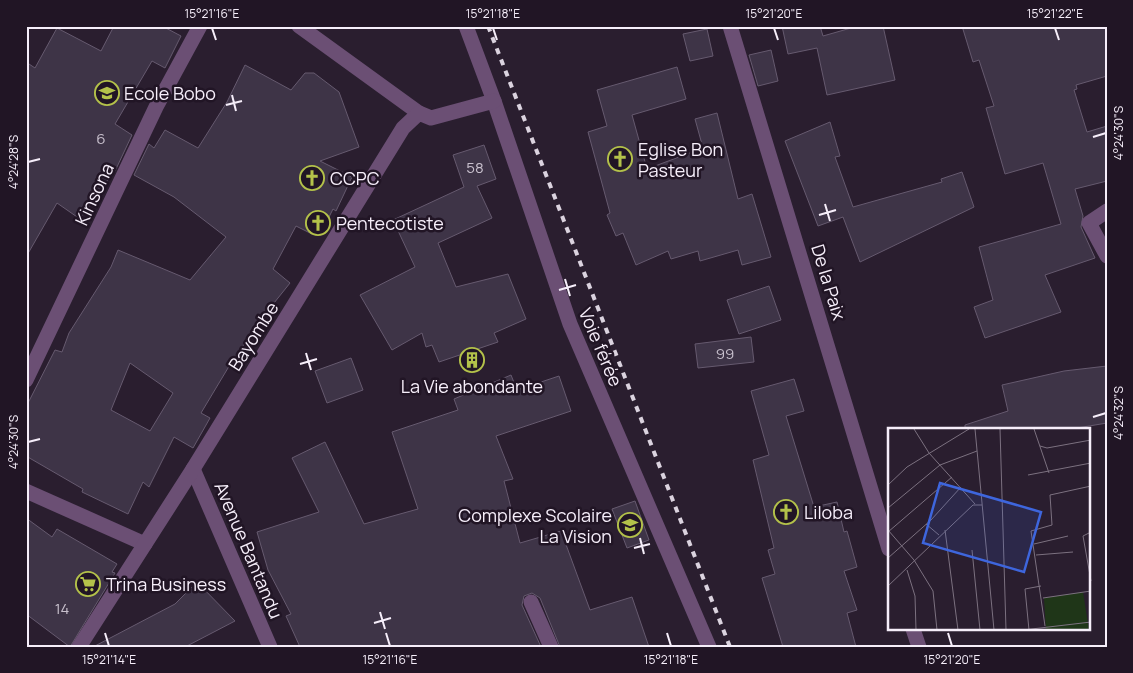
<svg xmlns="http://www.w3.org/2000/svg" width="1133" height="673" font-family="Manrope,sans-serif">
<style>
.building{fill:#3e3447;stroke:#665a6f;fill-rule:evenodd}
.lines{fill:none;stroke-linecap:round;stroke-linejoin:round}
.minor{stroke:#6b4f74;stroke-width:15}
.tertiary{stroke:#6b4f74;stroke-width:15}
.rail{stroke:#dbd3df;stroke-width:4;stroke-dasharray:6 6;stroke-linecap:butt}
.ticks{fill:none;stroke:#f6eefa;stroke-width:2}
.labels{text-anchor:middle;dominant-baseline:central;stroke-width:5;stroke-linejoin:round;paint-order:stroke}
.number-label{font-size:15px;fill:#c8c0cd}
.poi-label{font-size:18px;fill:#f6eefa;stroke:#211525;text-anchor:start}
.street-label{font-size:18px;fill:#f6eefa;stroke:#211525}
.inset-road{fill:none;stroke:#7c7180;stroke-width:1}
.view{fill:#3e66dd;fill-opacity:0.15;stroke:#3e66dd;stroke-width:2.5}
.inset-edge{fill:none;stroke:#f6eefa;stroke-width:2.5}
.neatline{fill:none;stroke:#f6eefa;stroke-width:2}
.ticks-label{font-size:12px;text-anchor:middle;fill:#f6eefa}
</style>
<rect width="100%" height="100%" fill="#2a1e2f"/>
<g class="building">
<polygon points="114,26 162,26 181,36 165,68 152,61 115,124 132,135 116,169 80,219 57,203 26,257 26,62 35,68 57,28 101,51"/>
<polygon points="782,26 820,26 823,36 858,26 883,26 895,80 827,95 817,48 788,54"/>
<polygon points="962,26 1107,26 1107,76 1076,85 1077,89 1074,90 1087,132 1107,126 1107,181 1075,189 1083,216 1081,227 1095,258 1045,275 1061,312 985,338 974,307 993,300 979,247 1061,224 1043,163 1005,174 986,108 994,106 979,60 973,62"/>
<polygon points="707,29 713,56 690,61 683,34"/>
<polygon points="771,50 778,81 758,86 749,55"/>
<path d="M245,65L291,90L305,73H314L339,92L359,147L320,161L352,177L336,211L333,209L323,229L312,234L296,226L273,269L290,283L266,313L231,363L201,413L210,418L193,448L174,437L149,487L143,482L128,514L82,492L83,489L26,456V407L55,350L62,352L69,333L111,267L118,250L190,280L226,237L174,197L134,175L149,144L154,148L165,130L198,148L227,102ZM130,363L173,393L150,431L111,410Z"/>
<polygon points="677,67 686,99 632,115 647,169 703,148 695,119 717,113 738,199 752,194 771,257 742,265 738,250 700,261 698,251 671,259 668,251 636,265 623,233 616,236 607,215 610,213 588,132 607,126 597,90"/>
<polygon points="830,122 840,156 835,157 853,207 942,182 941,179 962,172 974,207 860,262 843,217 818,226 785,141"/>
<polygon points="484,145 496,179 477,186 492,218 438,243 456,287 508,274 526,319 494,333 498,342 439,362 432,345 426,347 422,333 392,350 360,295 415,267 393,220 464,187 453,155"/>
<polygon points="769,286 781,320 739,334 727,300"/>
<polygon points="751,337 754,362 698,368 695,344"/>
<polygon points="351,358 363,390 327,403 315,371"/>
<polygon points="1107,366 1107,423 1071,429 965,429 965,425 1008,411 1002,385 1064,371"/>
<polygon points="511,375 517,390 559,376 571,411 496,436 513,479 504,481 520,543 561,531 590,610 632,597 649,647 560,647 540,598 532,593 524,596 522,605 541,647 300,647 286,616 291,614 268,570 257,532 319,512 292,458 325,442 364,524 418,509 392,432 458,410 454,399"/>
<polygon points="794,379 804,411 786,416 814,507 837,502 844,532 847,531 857,567 844,571 857,610 847,613 856,647 783,647 762,578 775,574 768,550 774,548 753,460 769,455 751,391"/>
<polygon points="635,501 649,540 627,548 612,509"/>
<polygon points="26,518 52,537 57,529 117,564 112,572 115,573 70,647 26,614"/>
<polygon points="197,582 235,621 185,647 93,647 175,604"/>
</g>
<g class="lines">
<g class="minor">
<polyline points="299,26 419,113"/>
<polyline points="466,26 494,101 570,324 709,647"/>
<polyline points="1107,211 1089,223 1107,256"/>
<polyline points="26,380 156,107 200,26"/>
<polyline points="193,469 270,647"/>
<polyline points="26,491 145,544"/>
<polyline points="531,602 551,647"/>
<polyline points="79,647 193,469 403,128 419,113 431,118 494,101"/>
</g>
<g class="tertiary">
<polyline points="730,26 889,549"/>
<polyline points="913,629 919,647"/>
</g>
<polyline class="rail" points="488,26 730,647"/>
</g>
<path class="ticks" d="M212,28L216,40M493,28L497,40M774,28L778,40M1055,28L1059,40M232,95L236,111M226,105L242,101M1093,137L1106,133M28,162L40,159M825,204L830,221M819,215L836,210M565,279L570,296M559,290L576,285M306,353L311,370M300,364L317,359M1093,417L1106,413M28,442L40,439M640,538L644,554M634,548L650,544M380,612L385,629M374,623L391,618M105,633L109,646M386,633L390,646M667,633L671,646M948,633L952,646"/>
<defs>
<symbol id="school-ring" viewBox="-11 -11 22 22"><circle r="9.5" fill="#211525" stroke="#b4c24a" stroke-width="1.5"/><path d="M0-5L7-2L0 1L-7-2ZM-4 1L0 2.5L4 1V4Q0 6-4 4Z" fill="#b4c24a"/></symbol>
<symbol id="church-ring" viewBox="-11 -11 22 22"><circle r="9.5" fill="#211525" stroke="#b4c24a" stroke-width="1.5"/><path d="M-1.2-6h2.4v3.5h3.3v2.4h-3.3V6h-2.4V-.1h-3.3v-2.4h3.3Z" fill="#b4c24a"/></symbol>
<symbol id="building-ring" viewBox="-11 -11 22 22"><circle r="9.5" fill="#211525" stroke="#b4c24a" stroke-width="1.5"/><path d="M-4-6H4V6H1V3H-1V6H-4ZM-2.5-4.3h1.7v1.8h-1.7ZM.8-4.3h1.7v1.8H.8ZM-2.5-1h1.7V.8h-1.7ZM.8-1h1.7V.8H.8Z" fill="#b4c24a"/></symbol>
<symbol id="supermarket-ring" viewBox="-11 -11 22 22"><circle r="9.5" fill="#211525" stroke="#b4c24a" stroke-width="1.5"/><path d="M-6-5.5h2.5l.6 2H6L4.5 2H-2.5L-4.4-4H-6ZM-1.5 3.2a1.3 1.3 0 1 0 .1 0ZM3 3.2a1.3 1.3 0 1 0 .1 0Z" fill="#b4c24a"/></symbol>
</defs>
<g fill-rule="evenodd">
<use href="#school-ring" x="93" y="79" width="28" height="28"/>
<use href="#church-ring" x="606" y="145" width="28" height="28"/>
<use href="#church-ring" x="298" y="164" width="28" height="28"/>
<use href="#church-ring" x="304" y="209" width="28" height="28"/>
<use href="#building-ring" x="458" y="346" width="28" height="28"/>
<use href="#church-ring" x="772" y="498" width="28" height="28"/>
<use href="#school-ring" x="616" y="511" width="28" height="28"/>
<use href="#supermarket-ring" x="74" y="570" width="28" height="28"/>
</g>
<g class="labels">
<g class="number-label">
<text x="101" y="138">6</text>
<text x="475" y="167">58</text>
<text x="725" y="353">99</text>
<text x="62" y="608">14</text>
</g>
<g class="poi-label">
<text x="124" y="93">Ecole Bobo</text>
<text x="638" y="149">Eglise Bon<tspan x="638" dy="21">Pasteur</tspan></text>
<text x="330" y="178">CCPC</text>
<text x="336" y="223">Pentecotiste</text>
<text x="472" y="386" text-anchor="middle">La Vie abondante</text>
<text x="804" y="512">Liloba</text>
<text x="612" y="515" text-anchor="end">Complexe Scolaire<tspan x="612" dy="21">La Vision</tspan></text>
<text x="106" y="584">Trina Business</text>
</g>
<g class="street-label">
<text transform="translate(94 194) rotate(-65)">Kinsona</text>
<text transform="translate(829 282) rotate(73)">De la Paix</text>
<text transform="translate(253 336) rotate(-58)">Bayombe</text>
<text transform="translate(601 347) rotate(67)">Voie férée</text>
<text transform="translate(249 550) rotate(67)">Avenue Bantandu</text>
</g>
</g>
<g transform="translate(888 428)">
<rect width="202" height="202" fill="#2a1e2f"/>
<path d="M195,164L201,202H158L156,170Z" fill="#1f3618"/>
<path class="inset-road" d="M26,1L41,25L87,76M87,1L106,202M112,1L118,202M146,1L161,45M152,18L159,20L203,12M140,47L203,35M0,57L19,39L81,1M0,80L52,37L89,23M38,96L51,107M0,102L26,132L45,163L49,202M57,102L70,202M0,104L64,49M203,104L195,108L203,153M146,116L180,108M84,122L92,202M148,127L185,124M0,130L43,92L73,59M19,142L27,168L28,202M0,158L85,77H94M155,170L203,163M157,198L143,103L164,97L162,67L203,58M135,202L203,194M141,202L137,161L153,158"/>
<path class="view" d="M52,55L153,84L136,144L35,115Z"/>
<rect width="202" height="202" class="inset-edge"/>
</g>
<rect width="1133" height="673" fill="none" stroke="#211525" stroke-width="55"/>
<rect x="28" y="28" width="1078" height="618" class="neatline"/>
<g class="ticks-label">
<text x="212" y="18">15°21'16"E</text>
<text x="493" y="18">15°21'18"E</text>
<text x="774" y="18">15°21'20"E</text>
<text x="1055" y="18">15°21'22"E</text>
<text transform="translate(1119 133) rotate(-90)" y="4">4°24'30"S</text>
<text transform="translate(14 162) rotate(-90)" y="4">4°24'28"S</text>
<text transform="translate(1119 413) rotate(-90)" y="4">4°24'32"S</text>
<text transform="translate(14 442) rotate(-90)" y="4">4°24'30"S</text>
<text x="109" y="664">15°21'14"E</text>
<text x="390" y="664">15°21'16"E</text>
<text x="671" y="664">15°21'18"E</text>
<text x="952" y="664">15°21'20"E</text>
</g>
</svg>
